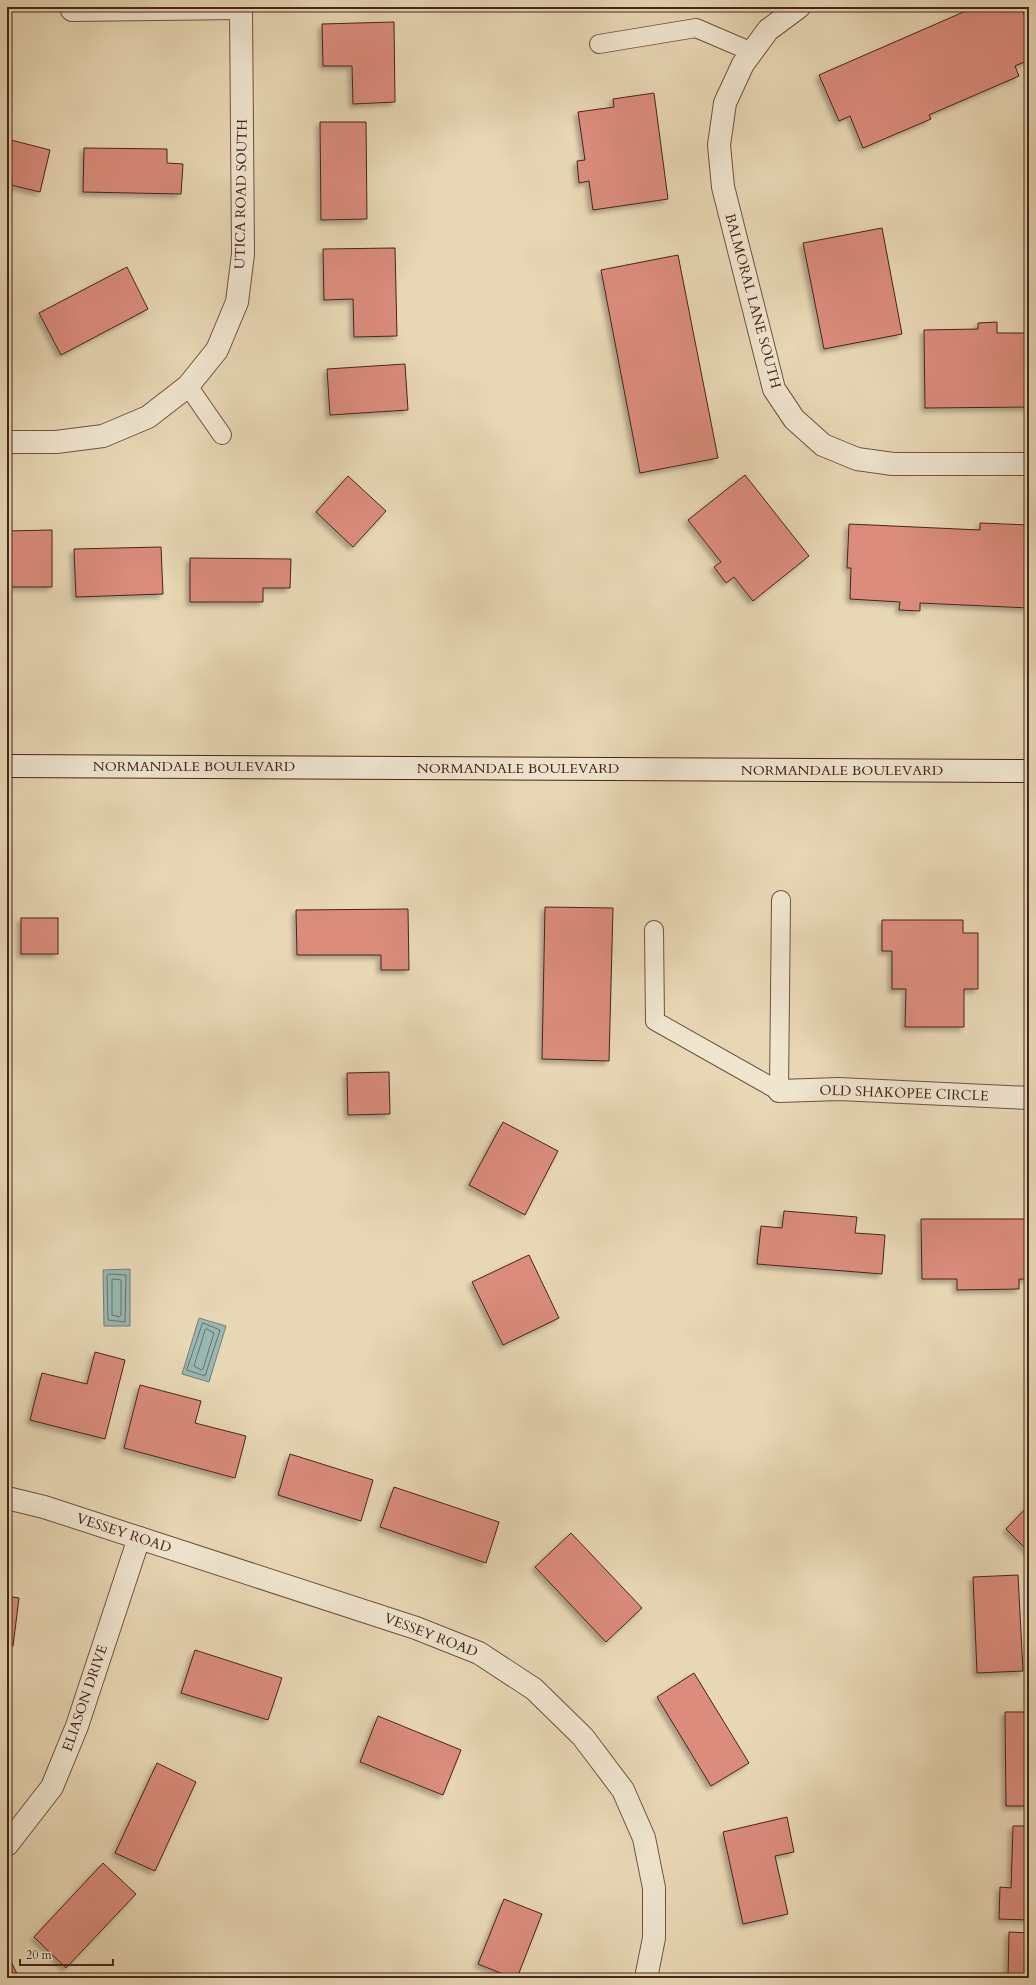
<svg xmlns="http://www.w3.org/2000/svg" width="1036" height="1985" font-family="Cardo,serif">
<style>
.water{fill:#98b8b3;stroke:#777d75}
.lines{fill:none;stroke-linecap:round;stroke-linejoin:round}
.shore{stroke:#6f6e66;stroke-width:1}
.building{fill:#db8c7d;stroke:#462519;filter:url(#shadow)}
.lane-casing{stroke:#6e5240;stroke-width:20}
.street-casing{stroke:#6e5240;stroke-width:24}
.secondary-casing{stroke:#462519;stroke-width:24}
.lane{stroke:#f0e5cf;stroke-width:18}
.street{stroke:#f0e5cf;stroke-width:22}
.secondary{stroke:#f0e5cf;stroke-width:22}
.labels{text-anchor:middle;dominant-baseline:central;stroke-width:3;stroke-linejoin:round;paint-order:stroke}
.street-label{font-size:14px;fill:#462519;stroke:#f0e5cf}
</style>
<defs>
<filter id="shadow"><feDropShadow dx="-3.5" dy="3.5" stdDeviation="2" flood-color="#0004"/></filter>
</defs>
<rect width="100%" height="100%" fill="#e8d7b5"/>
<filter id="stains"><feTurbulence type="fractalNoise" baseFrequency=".005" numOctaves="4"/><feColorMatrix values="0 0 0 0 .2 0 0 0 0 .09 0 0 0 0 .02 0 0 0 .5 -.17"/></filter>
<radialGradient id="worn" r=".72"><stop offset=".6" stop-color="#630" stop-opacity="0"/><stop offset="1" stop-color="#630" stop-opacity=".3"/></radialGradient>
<g class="water">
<polygon points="130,1269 130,1326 104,1326 103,1270"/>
<polygon points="199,1318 226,1326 209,1382 182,1374"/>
</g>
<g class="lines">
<g class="shore">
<polygon points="109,1274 126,1275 125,1322 108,1320 107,1276"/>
<polygon points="114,1279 121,1280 121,1315 119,1317 112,1315 112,1280"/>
<polygon points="203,1323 220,1330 205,1376 187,1370"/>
<polygon points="207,1329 214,1333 203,1369 201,1370 194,1366 205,1330"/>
</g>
</g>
<g class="building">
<polygon points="975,7 1021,7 1029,26 1029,60 1015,66 1019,76 929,115 931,119 863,148 850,116 839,121 819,75"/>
<polygon points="394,22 395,102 353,104 352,66 323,66 322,24"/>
<polygon points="654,93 668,199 593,210 589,181 579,183 577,161 585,160 578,112 614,107 613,99"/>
<polygon points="320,122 366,122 367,219 321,220"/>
<polygon points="7,139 50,150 40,192 7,184"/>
<polygon points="84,148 167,149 167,163 183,164 181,194 83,192"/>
<polygon points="882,228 902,334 824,349 803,243"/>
<polygon points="395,248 397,336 354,337 353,299 324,300 323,249"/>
<polygon points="678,255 718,458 640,473 601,270"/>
<polygon points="127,267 148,309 61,355 39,313"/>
<polygon points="997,322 997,333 1029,333 1029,407 925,408 924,330 978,329 978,323"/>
<polygon points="405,364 408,410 330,415 327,369"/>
<polygon points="745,475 809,556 753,601 734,577 726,583 714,567 721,562 688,520"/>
<polygon points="348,476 386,511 353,547 316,512"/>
<polygon points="980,523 1029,525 1029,608 920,603 920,611 899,610 900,602 850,599 851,568 847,568 849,524 980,530"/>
<polygon points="52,530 52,587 7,587 7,531"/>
<polygon points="161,547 163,594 76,597 74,549"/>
<polygon points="190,558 291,559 290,588 263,588 263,602 190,602"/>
<polygon points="545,907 613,908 609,1061 542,1059"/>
<polygon points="408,909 409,970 381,970 381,955 297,955 296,910"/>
<rect x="21" y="918" width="37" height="36"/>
<polygon points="882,920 963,920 963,933 978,933 978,989 964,989 964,1027 905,1027 906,989 892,989 892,951 882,951"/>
<polygon points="389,1072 390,1114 348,1115 347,1073"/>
<polygon points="503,1122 558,1151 525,1215 469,1185"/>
<polygon points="784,1211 857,1217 855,1233 885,1235 882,1274 757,1264 761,1226 782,1228"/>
<polygon points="921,1219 1029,1219 1029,1279 1019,1279 1019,1289 957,1290 957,1279 922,1279"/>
<polygon points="529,1255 559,1318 503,1345 472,1282"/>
<polygon points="95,1352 125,1360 105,1439 30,1420 42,1373 87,1384"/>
<polygon points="140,1385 201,1401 195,1423 246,1436 235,1478 124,1448"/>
<polygon points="290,1454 373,1480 361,1521 278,1495"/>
<polygon points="394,1487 499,1522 486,1563 380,1527"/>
<polygon points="1029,1505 1029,1552 1006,1529"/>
<polygon points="571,1533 642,1608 606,1642 535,1567"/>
<polygon points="1018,1575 1023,1671 977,1673 973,1577"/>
<polygon points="7,1596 19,1598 13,1646 7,1646"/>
<polygon points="195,1650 282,1678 268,1720 181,1693"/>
<polygon points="694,1673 749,1763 711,1786 657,1697"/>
<polygon points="1005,1712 1029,1712 1029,1806 1006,1806"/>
<polygon points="378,1716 461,1750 443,1795 360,1762"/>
<polygon points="157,1763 196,1782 155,1871 115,1853"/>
<polygon points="787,1817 794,1852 775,1856 788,1914 743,1924 723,1832"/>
<polygon points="1013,1826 1029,1826 1029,1920 999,1919 1000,1887 1011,1888"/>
<polygon points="103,1863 136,1894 66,1968 34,1937"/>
<polygon points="504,1899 542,1914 517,1978 513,1978 478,1964"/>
<polygon points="1009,1932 1029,1933 1029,1978 1008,1978"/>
<polygon points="9,1957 19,1978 7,1978 7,1958"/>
</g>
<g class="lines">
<defs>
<g id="lane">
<polyline points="599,44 696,28 752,52"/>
<polyline points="188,386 222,435"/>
<polyline points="654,930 655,1021 779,1091 781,900"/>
</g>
<g id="street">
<polyline points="799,7 768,30 743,64 725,103 719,145 723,187 774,389 794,419 823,445 857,459 893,464 1029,464"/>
<polyline points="72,10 241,8"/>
<polyline points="7,442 56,442 103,436 148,417 188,386 217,350 237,302 243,254 241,7"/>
<polyline points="779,1091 839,1089 1029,1098"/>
<polyline points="7,1498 44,1507 416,1628 479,1653 534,1689 583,1737 623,1790 644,1838 654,1888 654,1938 646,1978"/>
<polyline points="7,1845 52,1787 77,1726 139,1538"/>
</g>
<polyline id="secondary" points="7,766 1029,771"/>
</defs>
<use href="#lane" class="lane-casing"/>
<use href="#street" class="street-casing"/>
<use href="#secondary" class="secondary-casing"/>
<use href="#lane" class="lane"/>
<use href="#street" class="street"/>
<use href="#secondary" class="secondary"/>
</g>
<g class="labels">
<g class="street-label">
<text transform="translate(241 194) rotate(-89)">UTICA ROAD SOUTH</text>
<text transform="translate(753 301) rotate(75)">BALMORAL LANE SOUTH</text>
<text x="194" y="766">NORMANDALE BOULEVARD</text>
<text x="518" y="768">NORMANDALE BOULEVARD</text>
<text x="842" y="770">NORMANDALE BOULEVARD</text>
<text transform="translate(904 1093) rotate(2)">OLD SHAKOPEE CIRCLE</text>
<text transform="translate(124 1533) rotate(18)">VESSEY ROAD</text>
<text transform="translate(431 1635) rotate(21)">VESSEY ROAD</text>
<text transform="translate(85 1698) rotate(-71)">ELIASON DRIVE</text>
</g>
</g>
<rect width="1036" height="1985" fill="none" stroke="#e8d7b5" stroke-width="24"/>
<rect x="8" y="8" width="1020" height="1969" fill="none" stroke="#462519" stroke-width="2"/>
<rect x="12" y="12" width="1012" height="1961" fill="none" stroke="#462519"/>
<path d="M20 1959v6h93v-6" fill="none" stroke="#462519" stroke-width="2"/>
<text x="26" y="1959" font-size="12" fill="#462519" stroke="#f0e5cf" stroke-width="3" paint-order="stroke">20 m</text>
<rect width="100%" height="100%" filter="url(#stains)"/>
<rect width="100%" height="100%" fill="url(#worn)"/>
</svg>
